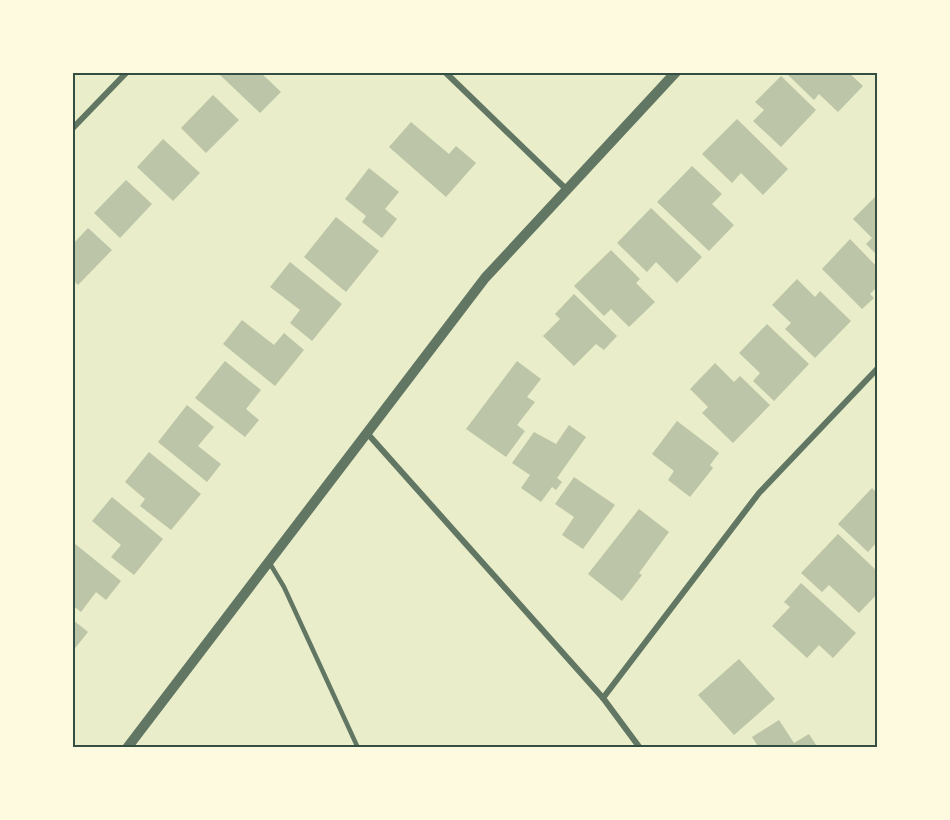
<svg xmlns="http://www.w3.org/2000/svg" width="950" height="820" font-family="Poppins,sans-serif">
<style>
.building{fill:#bcc5a7}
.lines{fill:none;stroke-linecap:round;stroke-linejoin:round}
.service{stroke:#617663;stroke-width:4.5}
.minor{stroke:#617663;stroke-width:6}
.tertiary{stroke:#617663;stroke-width:10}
.neatline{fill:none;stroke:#344e41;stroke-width:2}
</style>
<rect width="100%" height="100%" fill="#e9edc9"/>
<g class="building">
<polygon points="221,72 260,72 281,92 260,113 219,74"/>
<polygon points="785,72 848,72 863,86 838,112 819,94 814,100"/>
<polygon points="781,76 816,110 781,147 753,121 764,110 755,102"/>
<polygon points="213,95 239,120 206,153 181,128"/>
<polygon points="737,119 788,169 763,195 741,173 732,183 702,154"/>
<polygon points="411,122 449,154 456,146 476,163 446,197 389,147"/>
<polygon points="163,139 200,173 173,201 137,167"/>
<polygon points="692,166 722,194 712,204 734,225 709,251 657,202"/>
<polygon points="369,168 399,192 385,209 397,219 382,238 362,222 366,216 345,199"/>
<polygon points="126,180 152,204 120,238 94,213"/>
<polygon points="878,194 878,256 866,244 872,238 853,219"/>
<polygon points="651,208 702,257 677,283 656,262 647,272 617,243"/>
<polygon points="336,217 379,251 346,292 304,257"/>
<polygon points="88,228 112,250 78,285 72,279 72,245"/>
<polygon points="850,239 878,268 878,286 870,294 874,298 862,309 822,269"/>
<polygon points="611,250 640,279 636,283 655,302 629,327 611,309 604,316 574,286"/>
<polygon points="290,262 342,304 312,341 290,323 300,310 270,287"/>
<polygon points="797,279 815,297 820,291 851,321 815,358 785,329 791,323 772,305"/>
<polygon points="574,294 617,336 604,350 596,344 574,366 543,336 560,319 555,314"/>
<polygon points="242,320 274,345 284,333 304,350 275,386 223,344"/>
<polygon points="767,324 809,364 774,401 753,381 760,373 739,353"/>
<polygon points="225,361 261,390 246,409 259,420 245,437 195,398"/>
<polygon points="517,361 541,379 527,397 535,402 517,425 525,431 506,457 466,429"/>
<polygon points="715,363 734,382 740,376 770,405 733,443 702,413 708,407 690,389"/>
<polygon points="187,405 214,427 198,446 221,464 207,482 158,442"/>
<polygon points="677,421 719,453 710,465 713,468 690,497 668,480 674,471 652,454"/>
<polygon points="569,425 586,437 557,478 562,482 556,490 552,487 541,502 521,488 530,475 512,463 534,432 556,444"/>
<polygon points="149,452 201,494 171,530 140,506 145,499 125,482"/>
<polygon points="574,477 615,505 583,549 562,535 574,517 555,504"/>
<polygon points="872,488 878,494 878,541 868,552 838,524"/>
<polygon points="112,497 163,539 134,575 111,557 121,545 92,521"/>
<polygon points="639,509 669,532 639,573 642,575 622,601 588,574"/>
<polygon points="838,534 878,572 878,593 859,613 829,585 822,592 801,573"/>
<polygon points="74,543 121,581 106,600 96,592 81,612 72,605 72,546"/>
<polygon points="801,583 856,633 833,658 819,645 807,658 772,626 790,607 784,602"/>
<polygon points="72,619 88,632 72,652"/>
<polygon points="739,659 775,699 734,735 698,695"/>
<polygon points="779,720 794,743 809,734 818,748 759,748 752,737"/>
</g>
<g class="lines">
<polyline class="service" points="269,562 284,587 358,748"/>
<g class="minor">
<polyline points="445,72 566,189"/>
<polyline points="72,129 127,72"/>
<polyline points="367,433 603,698 640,748"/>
<polyline points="603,698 759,493 878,368"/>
</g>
<polyline class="tertiary" points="127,748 485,278 676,72"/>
</g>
<rect width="950" height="820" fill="none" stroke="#fefae0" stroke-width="147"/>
<rect x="74" y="74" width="802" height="672" class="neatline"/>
</svg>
